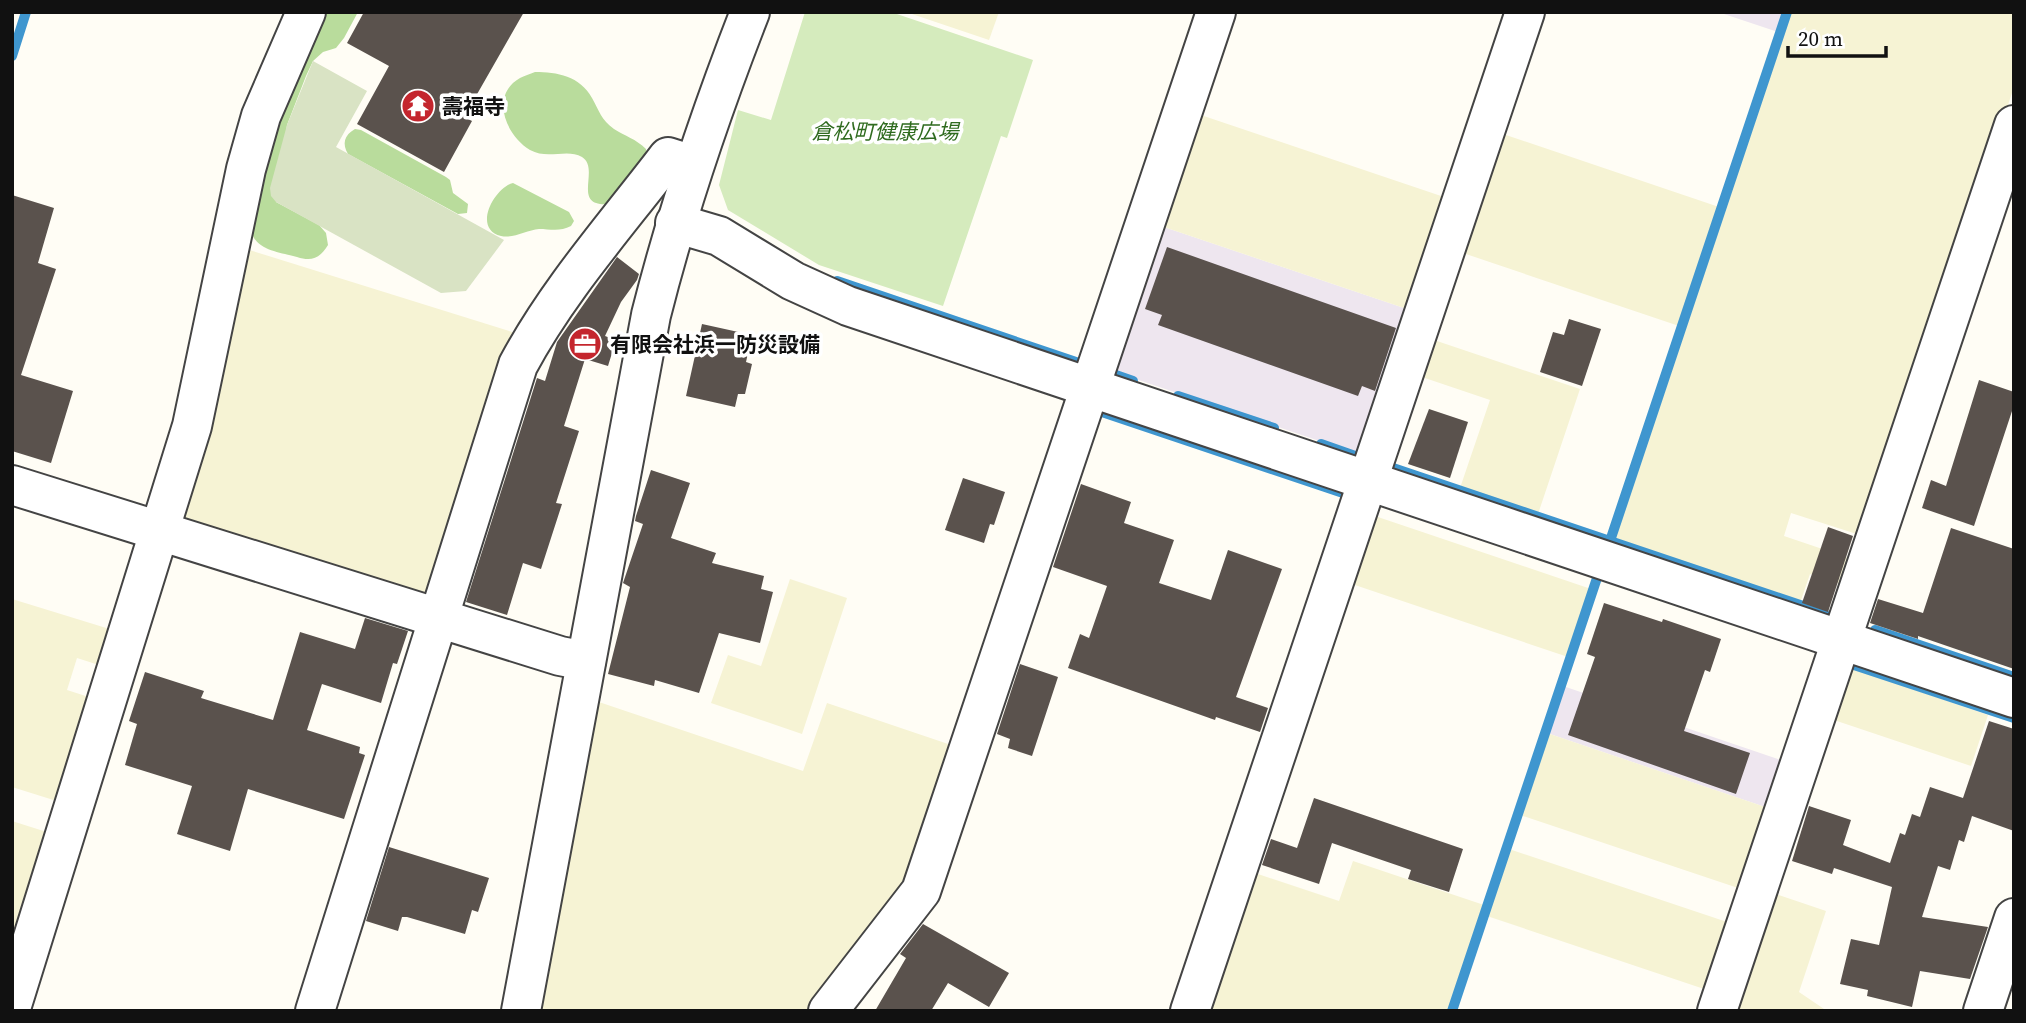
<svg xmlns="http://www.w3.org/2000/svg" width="2026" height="1023" font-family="'Source Serif 4','Noto Sans JP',serif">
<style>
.industrial{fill:#eee6ef}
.farmland{fill:#f6f3d4}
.green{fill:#d5ebbd}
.forest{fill:#b9dc9c}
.cemetery{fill:#d9e3c4}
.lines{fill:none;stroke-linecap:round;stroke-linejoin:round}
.stream{stroke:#3f96cf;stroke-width:10}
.building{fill:#5a524d}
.minor-casing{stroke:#444;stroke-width:42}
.tertiary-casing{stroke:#444;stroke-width:42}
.minor{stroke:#fff;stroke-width:38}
.tertiary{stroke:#fff;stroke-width:38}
.labels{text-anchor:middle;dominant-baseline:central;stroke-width:7;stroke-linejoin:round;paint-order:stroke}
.poi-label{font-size:21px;font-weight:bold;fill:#111;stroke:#fff;text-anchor:start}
.park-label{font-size:21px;font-style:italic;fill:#2f6b1f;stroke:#fff}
</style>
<rect width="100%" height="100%" fill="#fffdf5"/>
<g class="industrial">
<polygon points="1718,12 1784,12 1778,32"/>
<polygon points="1155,224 1410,310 1361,455 1106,369"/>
<polygon points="1563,686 1787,762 1771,809 1547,733"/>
</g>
<g class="farmland">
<polygon points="906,12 999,12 989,40"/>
<polygon points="1789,12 2014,12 2014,87 1863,536 1791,513 1784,536 1855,560 1846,586 1810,574 1800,603 1613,539"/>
<polygon points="1192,112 1447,198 1410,310 1155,224"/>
<polygon points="1500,133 1719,207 1679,326 1460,252"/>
<polygon points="243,248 522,335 433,598 184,520 179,511"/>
<polygon points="1431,339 1580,389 1538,514 1460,488 1490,400 1419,376"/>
<polygon points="1372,515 1591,589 1568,657 1349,583"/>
<polygon points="790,579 847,598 802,734 711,703 728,655 761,666"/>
<polygon points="12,599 116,631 105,667 77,658 67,690 95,699 63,803 12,787"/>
<polygon points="1845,666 1988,715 1971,766 1828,718"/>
<polygon points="596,701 803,771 827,703 954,746 908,885 810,1011 539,1011"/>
<polygon points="1547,733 1771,809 1744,890 1520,815"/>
<polygon points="12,821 53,834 12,964"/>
<polygon points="1509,849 1733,924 1710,991 1487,916"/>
<polygon points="1353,861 1484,905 1449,1011 1206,1011 1252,872 1339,901"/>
<polygon points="1770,892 1826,911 1799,992 1827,1011 1730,1011"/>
</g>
<polygon class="green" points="805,12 891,12 1033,60 1007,138 1001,136 943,306 819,265 728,210 719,185 738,110 771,120"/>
<g class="forest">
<path d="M319,12H358L344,38L336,48L323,52L313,61L306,76L287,125L276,202L319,225L326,233L328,245C320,258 312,262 297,257C283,253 262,251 254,238C235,210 306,48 319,12Z"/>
<path d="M535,72C557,72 580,76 592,98C599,110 601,120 614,129C625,136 636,139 646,149L647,158L609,204C570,207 601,169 582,157C567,148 548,160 530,150C505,135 490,95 520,78C524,76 530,74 535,72Z"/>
<path d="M355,129L361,130L446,177L450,180L453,193L468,204L467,213L458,214L348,154C342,144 344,135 355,129Z"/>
<path d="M513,183L569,212L574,221L571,226C560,232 550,229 539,229C527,230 513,239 501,236C472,229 494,188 513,183Z"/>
</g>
<polygon class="cemetery" points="313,61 367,91 336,147 504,240 466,291 441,293 276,202 271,196 270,188 287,125"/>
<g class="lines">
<g class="stream">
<polyline points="12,56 26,12"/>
<polyline points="837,281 1076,362"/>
<polyline points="1110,373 1133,381"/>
<polyline points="1178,396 1274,428"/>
<polyline points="1093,409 1346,494"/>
<polyline points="1321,444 1358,457"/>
<polyline points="1390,467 1824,613"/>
<polyline points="1610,541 1787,12"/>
<polyline points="1875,630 2014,677"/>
<polyline points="1851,664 2014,718"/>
<polyline points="1452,1011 1597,578"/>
</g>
</g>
<g class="building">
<polygon points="364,12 524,12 464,117 472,121 444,172 357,124 389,66 347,43"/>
<polygon points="12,195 54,208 38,263 56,269 21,375 73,391 51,463 12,451"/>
<polygon points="1167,247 1396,328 1375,391 1362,386 1358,396 1158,325 1162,315 1145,309"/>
<polygon points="617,257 639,274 637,280 621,302 605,336 616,340 608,366 585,359 564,426 579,431 556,503 562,504 541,569 523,563 507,615 466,602 537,378 545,381 557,342"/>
<polygon points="1569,319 1601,329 1582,386 1540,372 1553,332 1564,335"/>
<polygon points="702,324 752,335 746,362 752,364 745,394 738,394 735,407 686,396"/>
<polygon points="1979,380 2014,392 2014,405 1974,526 1922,508 1931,480 1946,486"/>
<polygon points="1429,409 1468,422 1450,478 1408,464"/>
<polygon points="651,470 690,483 671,538 716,553 712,563 764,576 761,589 773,592 760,643 719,633 699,693 655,680 654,686 608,674 630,587 623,583 643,524 635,521 636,516"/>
<polygon points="963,478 1005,492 994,525 990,524 984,543 945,530"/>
<polygon points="1081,484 1131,502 1124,523 1174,540 1159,583 1211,600 1228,550 1282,569 1236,697 1268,708 1260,732 1216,717 1215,720 1068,668 1080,634 1089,638 1107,586 1053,567"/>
<polygon points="1828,527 1853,536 1828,612 1802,603"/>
<polygon points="1951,528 2014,549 2014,669 1918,636 1918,639 1870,623 1878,599 1923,613"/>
<polygon points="1604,603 1662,622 1663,619 1721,639 1710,672 1705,670 1684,731 1750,753 1736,794 1568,735 1595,657 1587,654"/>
<polygon points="365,618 408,631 397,664 393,663 381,703 322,684 307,730 360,747 359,753 365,755 344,819 248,789 230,851 177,834 192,786 125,765 137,724 129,721 145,672 204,691 201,698 273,720 300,632 355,649"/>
<polygon points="1020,664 1058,677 1032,756 1008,748 1010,739 997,734"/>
<polygon points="1989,721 2014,729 2014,831 1972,816 1964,842 1959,840 1950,870 1938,866 1922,917 1988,927 1970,979 1920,971 1912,1007 1867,996 1868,990 1840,984 1851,939 1879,945 1892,887 1834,868 1832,874 1792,861 1809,806 1851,820 1843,845 1890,863 1900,833 1905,835 1912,814 1920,817 1930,787 1963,798"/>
<polygon points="1314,798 1463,849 1449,892 1408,879 1411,870 1332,843 1319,884 1262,865 1271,839 1297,848"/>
<polygon points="389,847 489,878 478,912 472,910 465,934 407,917 402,917 398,931 366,921"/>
<polygon points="923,924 1009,973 989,1007 948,983 931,1011 875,1011 906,958 900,954"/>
</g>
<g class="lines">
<defs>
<g id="minor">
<polyline points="675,223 719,236 793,281 848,306 2014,698"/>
<polyline points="12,1005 192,426 246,169 261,116 306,12"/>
<path d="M315,1011L518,365C558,290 617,224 668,157L693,165"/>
<polyline points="828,1011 921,891 1216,12"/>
<polyline points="1190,1011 1525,12"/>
<polyline points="1717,1011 2014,125"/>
<polyline points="1983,1011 2014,918"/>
</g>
<g id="tertiary">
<polyline points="12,485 560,656 586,661"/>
<path d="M521,1011L651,315C677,212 711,112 750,12"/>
</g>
</defs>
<use href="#minor" class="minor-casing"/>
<use href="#tertiary" class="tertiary-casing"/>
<use href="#minor" class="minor"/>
<use href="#tertiary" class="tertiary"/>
</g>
<defs>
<symbol id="temple-disc" viewBox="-11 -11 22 22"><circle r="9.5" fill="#c4262e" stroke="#fff"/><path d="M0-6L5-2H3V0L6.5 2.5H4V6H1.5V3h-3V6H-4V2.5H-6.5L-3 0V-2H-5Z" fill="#fff"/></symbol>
<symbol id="office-disc" viewBox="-11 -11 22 22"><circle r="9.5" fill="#c4262e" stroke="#fff"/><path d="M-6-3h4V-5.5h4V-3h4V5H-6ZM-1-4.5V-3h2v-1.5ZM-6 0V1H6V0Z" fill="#fff"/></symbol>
</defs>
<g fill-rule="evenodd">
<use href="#temple-disc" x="399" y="87" width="38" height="38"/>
<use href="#office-disc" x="566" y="325" width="38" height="38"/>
</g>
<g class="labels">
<g class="poi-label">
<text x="442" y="106">壽福寺</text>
<text x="610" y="344">有限会社浜一防災設備</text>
</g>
<g class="park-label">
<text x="885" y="131">倉松町健康広場</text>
</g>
</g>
<rect width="2026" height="1023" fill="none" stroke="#111111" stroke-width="28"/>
<path d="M1788 46v10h98v-10" fill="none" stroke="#111111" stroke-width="3.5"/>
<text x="1798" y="46" font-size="21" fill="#111111" stroke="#ffffff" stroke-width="5" paint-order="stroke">20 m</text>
</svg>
